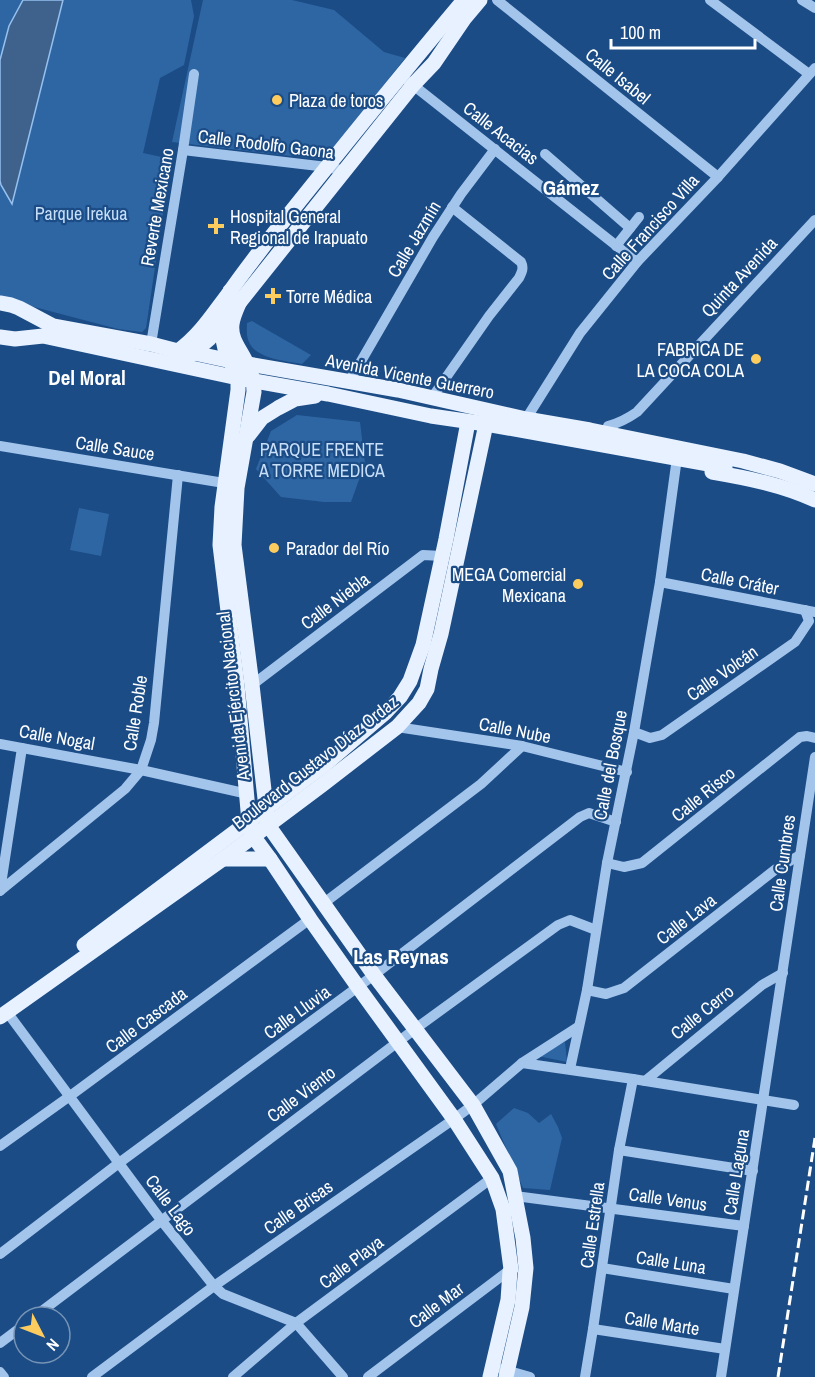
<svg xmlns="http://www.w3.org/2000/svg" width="815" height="1377" font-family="'Archivo Narrow',sans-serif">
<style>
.green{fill:#2e66a4}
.water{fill:#3e628c;stroke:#96c0ee;stroke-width:1.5}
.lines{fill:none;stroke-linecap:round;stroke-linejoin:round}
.minor{stroke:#a3c5ec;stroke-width:10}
.major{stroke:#e7f1ff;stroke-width:15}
.rail{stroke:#fff;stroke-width:3;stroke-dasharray:10 4.5;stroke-linecap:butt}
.poi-dot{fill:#fdcc5f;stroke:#1b4c86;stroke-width:2}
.labels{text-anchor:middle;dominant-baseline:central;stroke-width:4.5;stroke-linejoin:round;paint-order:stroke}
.street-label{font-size:18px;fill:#fff;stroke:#1b4c86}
.poi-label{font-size:18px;fill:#fff;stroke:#1b4c86;text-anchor:start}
.park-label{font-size:18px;fill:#c8dff9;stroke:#1b4c86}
.quarter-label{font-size:21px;font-weight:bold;fill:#fff;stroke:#1b4c86}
</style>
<rect width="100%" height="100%" fill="#1b4c86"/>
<g class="green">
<polygon points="0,0 191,0 194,16 184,65 160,78 143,153 171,159 146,328 142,332 118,329 0,298"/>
<polygon points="203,0 292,0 334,10 384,52 405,58 325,160 172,142"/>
<path d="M252,321L311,355L302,364C286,361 256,359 249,342C246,336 247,329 247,323Z"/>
<polygon points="297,415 360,422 365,463 351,502 324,502 281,497 256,469 271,431"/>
<polygon points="79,508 109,514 101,556 70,550"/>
<polygon points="565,1042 567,1062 538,1056"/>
<polygon points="514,1108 528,1113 539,1123 551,1114 558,1127 562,1138 550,1190 523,1188 496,1124"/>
</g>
<polygon class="water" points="23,0 63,0 12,204 1,185 0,181 0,60 9,26"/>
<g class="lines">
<g class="minor">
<polyline points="497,0 718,177"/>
<polyline points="710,0 809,74"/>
<polyline points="802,0 815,8"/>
<polyline points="408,81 637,262"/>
<polyline points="183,150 327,167 345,171"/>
<polyline points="545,154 630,228"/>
<polyline points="616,246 639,217"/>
<polyline points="151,344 183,150 194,74"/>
<polyline points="349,382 433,237 461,194 495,149"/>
<path d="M431,399L489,316L519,278C522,272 524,268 521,262L452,207"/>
<polyline points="526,419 580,333 637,262 718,177 815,68"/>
<path d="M608,426C619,423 627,419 637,412L815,220"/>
<polyline points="0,446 224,483"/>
<polyline points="660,582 815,612"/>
<polyline points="252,685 423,555 442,556"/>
<polyline points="397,727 522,746 627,772"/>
<polyline points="634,732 650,738 662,735 795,642 809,621 805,610"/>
<polyline points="0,744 141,770 248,794"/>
<polyline points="607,863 624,867 642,863 800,737 807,736 815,738"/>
<polyline points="0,891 125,789 141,770 151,740 154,723 178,475"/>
<polyline points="0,891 22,748"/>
<polyline points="324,903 481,784 522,746"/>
<polyline points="587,990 606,994 624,988 776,869 800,855"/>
<polyline points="7,1012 161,1220 214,1286 223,1294 296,1323 343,1377"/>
<polyline points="522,1063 633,1079 794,1105"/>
<polyline points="570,1069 587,990 607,863 634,732 660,582 676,465"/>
<polyline points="645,1081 762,985 783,973"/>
<polyline points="0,1146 70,1096 310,919"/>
<polyline points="619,1150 753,1171"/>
<polyline points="515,1196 744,1226"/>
<polyline points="0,1254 119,1163 374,975 580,817 589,813 616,822"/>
<polyline points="602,1268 734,1289"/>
<polyline points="34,1317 415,1029 558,925 570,920 596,930"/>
<polyline points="593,1329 725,1349"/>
<polyline points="0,1343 24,1325"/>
<polyline points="502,1369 530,1377"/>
<polyline points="0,1372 4,1377"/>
<polyline points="92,1377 214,1286 454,1119 473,1105 522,1063 578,1027"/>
<polyline points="233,1377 296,1323 492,1178"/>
<polyline points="368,1377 511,1269 513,1269"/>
<polyline points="585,1377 593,1329 619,1150 633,1079"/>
<polyline points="721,1377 815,757"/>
</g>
<g class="major">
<polyline points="230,291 222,335 225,349 238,378 238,390 222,507 220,545 237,685 249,822 253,836 270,859 310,919 358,987 454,1119 492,1178 503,1209 511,1269 510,1271 508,1300 490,1377"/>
<path d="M240,301C237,308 233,316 232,324C230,340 241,350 247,364C252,373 254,382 254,392L237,488L234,545L252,685L268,825L374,975L473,1105L510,1171L523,1238L526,1268L522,1307L506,1377"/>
<polyline points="0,303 11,305 19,308 53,326 151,344 178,351 194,353 231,361 398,390 526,419 590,430 743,461 780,471 815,484"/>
<polyline points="0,337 15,339 43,336 238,378 328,394 431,416 486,424 725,467"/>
<path d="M178,351C200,335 213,314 229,293C242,274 256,256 270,238C334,158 398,78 464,0"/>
<polyline points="189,356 209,339 223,323 413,85 434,63 464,19 480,0"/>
<polyline points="248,436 262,418 278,408 295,399 315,396"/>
<path d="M712,472C747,478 783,485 815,500"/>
<polyline points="223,859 270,859"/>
<polyline points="84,945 323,766 386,712 400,697 410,681 423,645 446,539 468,422"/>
<polyline points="0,1017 223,859 322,785 397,727 419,703 427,689 431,669 441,634 486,424"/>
</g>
<polyline class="rail" points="778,1377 815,1138"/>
</g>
<g class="poi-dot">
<circle cx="277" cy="100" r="6"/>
<path d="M213 217h6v6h6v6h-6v6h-6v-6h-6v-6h6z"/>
<path d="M270 287h6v6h6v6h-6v6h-6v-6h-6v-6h6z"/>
<circle cx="756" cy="359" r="6"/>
<circle cx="274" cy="548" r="6"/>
<circle cx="578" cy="584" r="6"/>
</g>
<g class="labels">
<g class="street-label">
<text transform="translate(618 76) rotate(39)">Calle Isabel</text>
<text transform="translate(501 133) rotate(38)">Calle Acacias</text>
<text transform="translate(266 144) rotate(7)">Calle Rodolfo Gaona</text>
<text transform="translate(157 207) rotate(-80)">Reverte Mexicano</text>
<text transform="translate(650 227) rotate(-48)">Calle Francisco Villa</text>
<text transform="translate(414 239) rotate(-59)">Calle Jazmín</text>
<text transform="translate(739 277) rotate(-47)">Quinta Avenida</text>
<text transform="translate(410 376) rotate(11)">Avenida Vicente Guerrero</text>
<text transform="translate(115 448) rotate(9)">Calle Sauce</text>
<text transform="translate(740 581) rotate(11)">Calle Cráter</text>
<text transform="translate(335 601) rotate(-37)">Calle Niebla</text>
<text transform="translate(722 673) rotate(-35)">Calle Volcán</text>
<text transform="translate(233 696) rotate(-97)">Avenida Ejército Nacional</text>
<text transform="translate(135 713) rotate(-81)">Calle Roble</text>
<text transform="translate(515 730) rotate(11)">Calle Nube</text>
<text transform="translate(57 737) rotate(10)">Calle Nogal</text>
<text transform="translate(315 762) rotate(-38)">Boulevard Gustavo Díaz Ordaz</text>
<text transform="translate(610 765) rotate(-79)">Calle del Bosque</text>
<text transform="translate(703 794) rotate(-39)">Calle Risco</text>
<text transform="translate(782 863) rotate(-82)">Calle Cumbres</text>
<text transform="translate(686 919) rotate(-38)">Calle Lava</text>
<text transform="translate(297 1012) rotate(-36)">Calle Lluvia</text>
<text transform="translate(702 1012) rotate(-39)">Calle Cerro</text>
<text transform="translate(146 1020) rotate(-37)">Calle Cascada</text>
<text transform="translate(301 1094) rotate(-37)">Calle Viento</text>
<text transform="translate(736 1172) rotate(-81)">Calle Laguna</text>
<text transform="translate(668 1199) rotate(8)">Calle Venus</text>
<text transform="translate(171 1205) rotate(53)">Calle Lago</text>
<text transform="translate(298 1207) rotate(-35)">Calle Brisas</text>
<text transform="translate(592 1225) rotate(-82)">Calle Estrella</text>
<text transform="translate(351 1262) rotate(-37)">Calle Playa</text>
<text transform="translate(671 1262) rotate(9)">Calle Luna</text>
<text transform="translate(436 1305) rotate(-37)">Calle Mar</text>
<text transform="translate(662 1323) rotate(9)">Calle Marte</text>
</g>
<g class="poi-label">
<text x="289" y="100">Plaza de toros</text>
<text x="230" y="216">Hospital General<tspan x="230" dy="21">Regional de Irapuato</tspan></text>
<text x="286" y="296">Torre Médica</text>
<text x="744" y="349" text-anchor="end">FABRICA DE<tspan x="744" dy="21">LA COCA COLA</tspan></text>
<text x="286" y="548">Parador del Río</text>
<text x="566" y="574" text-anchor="end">MEGA Comercial<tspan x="566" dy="21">Mexicana</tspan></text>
</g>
<g class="park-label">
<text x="81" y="213">Parque Irekua</text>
<text x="322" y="449">PARQUE FRENTE<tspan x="322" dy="21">A TORRE MEDICA</tspan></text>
</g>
<g class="quarter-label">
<text x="571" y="187">Gámez</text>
<text x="87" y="377">Del Moral</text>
<text x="401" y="956">Las Reynas</text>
</g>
</g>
<g transform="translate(42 1335) rotate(132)"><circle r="28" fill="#1b4c86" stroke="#7694b6" stroke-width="1.5"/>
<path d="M0-4.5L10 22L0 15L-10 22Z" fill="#fdcc5f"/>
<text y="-9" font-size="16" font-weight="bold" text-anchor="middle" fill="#ffffff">N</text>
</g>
<path d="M611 39v9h144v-9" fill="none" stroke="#ffffff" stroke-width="3"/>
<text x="620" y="39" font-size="18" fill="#ffffff" stroke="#1b4c86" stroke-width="4.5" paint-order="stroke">100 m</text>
</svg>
